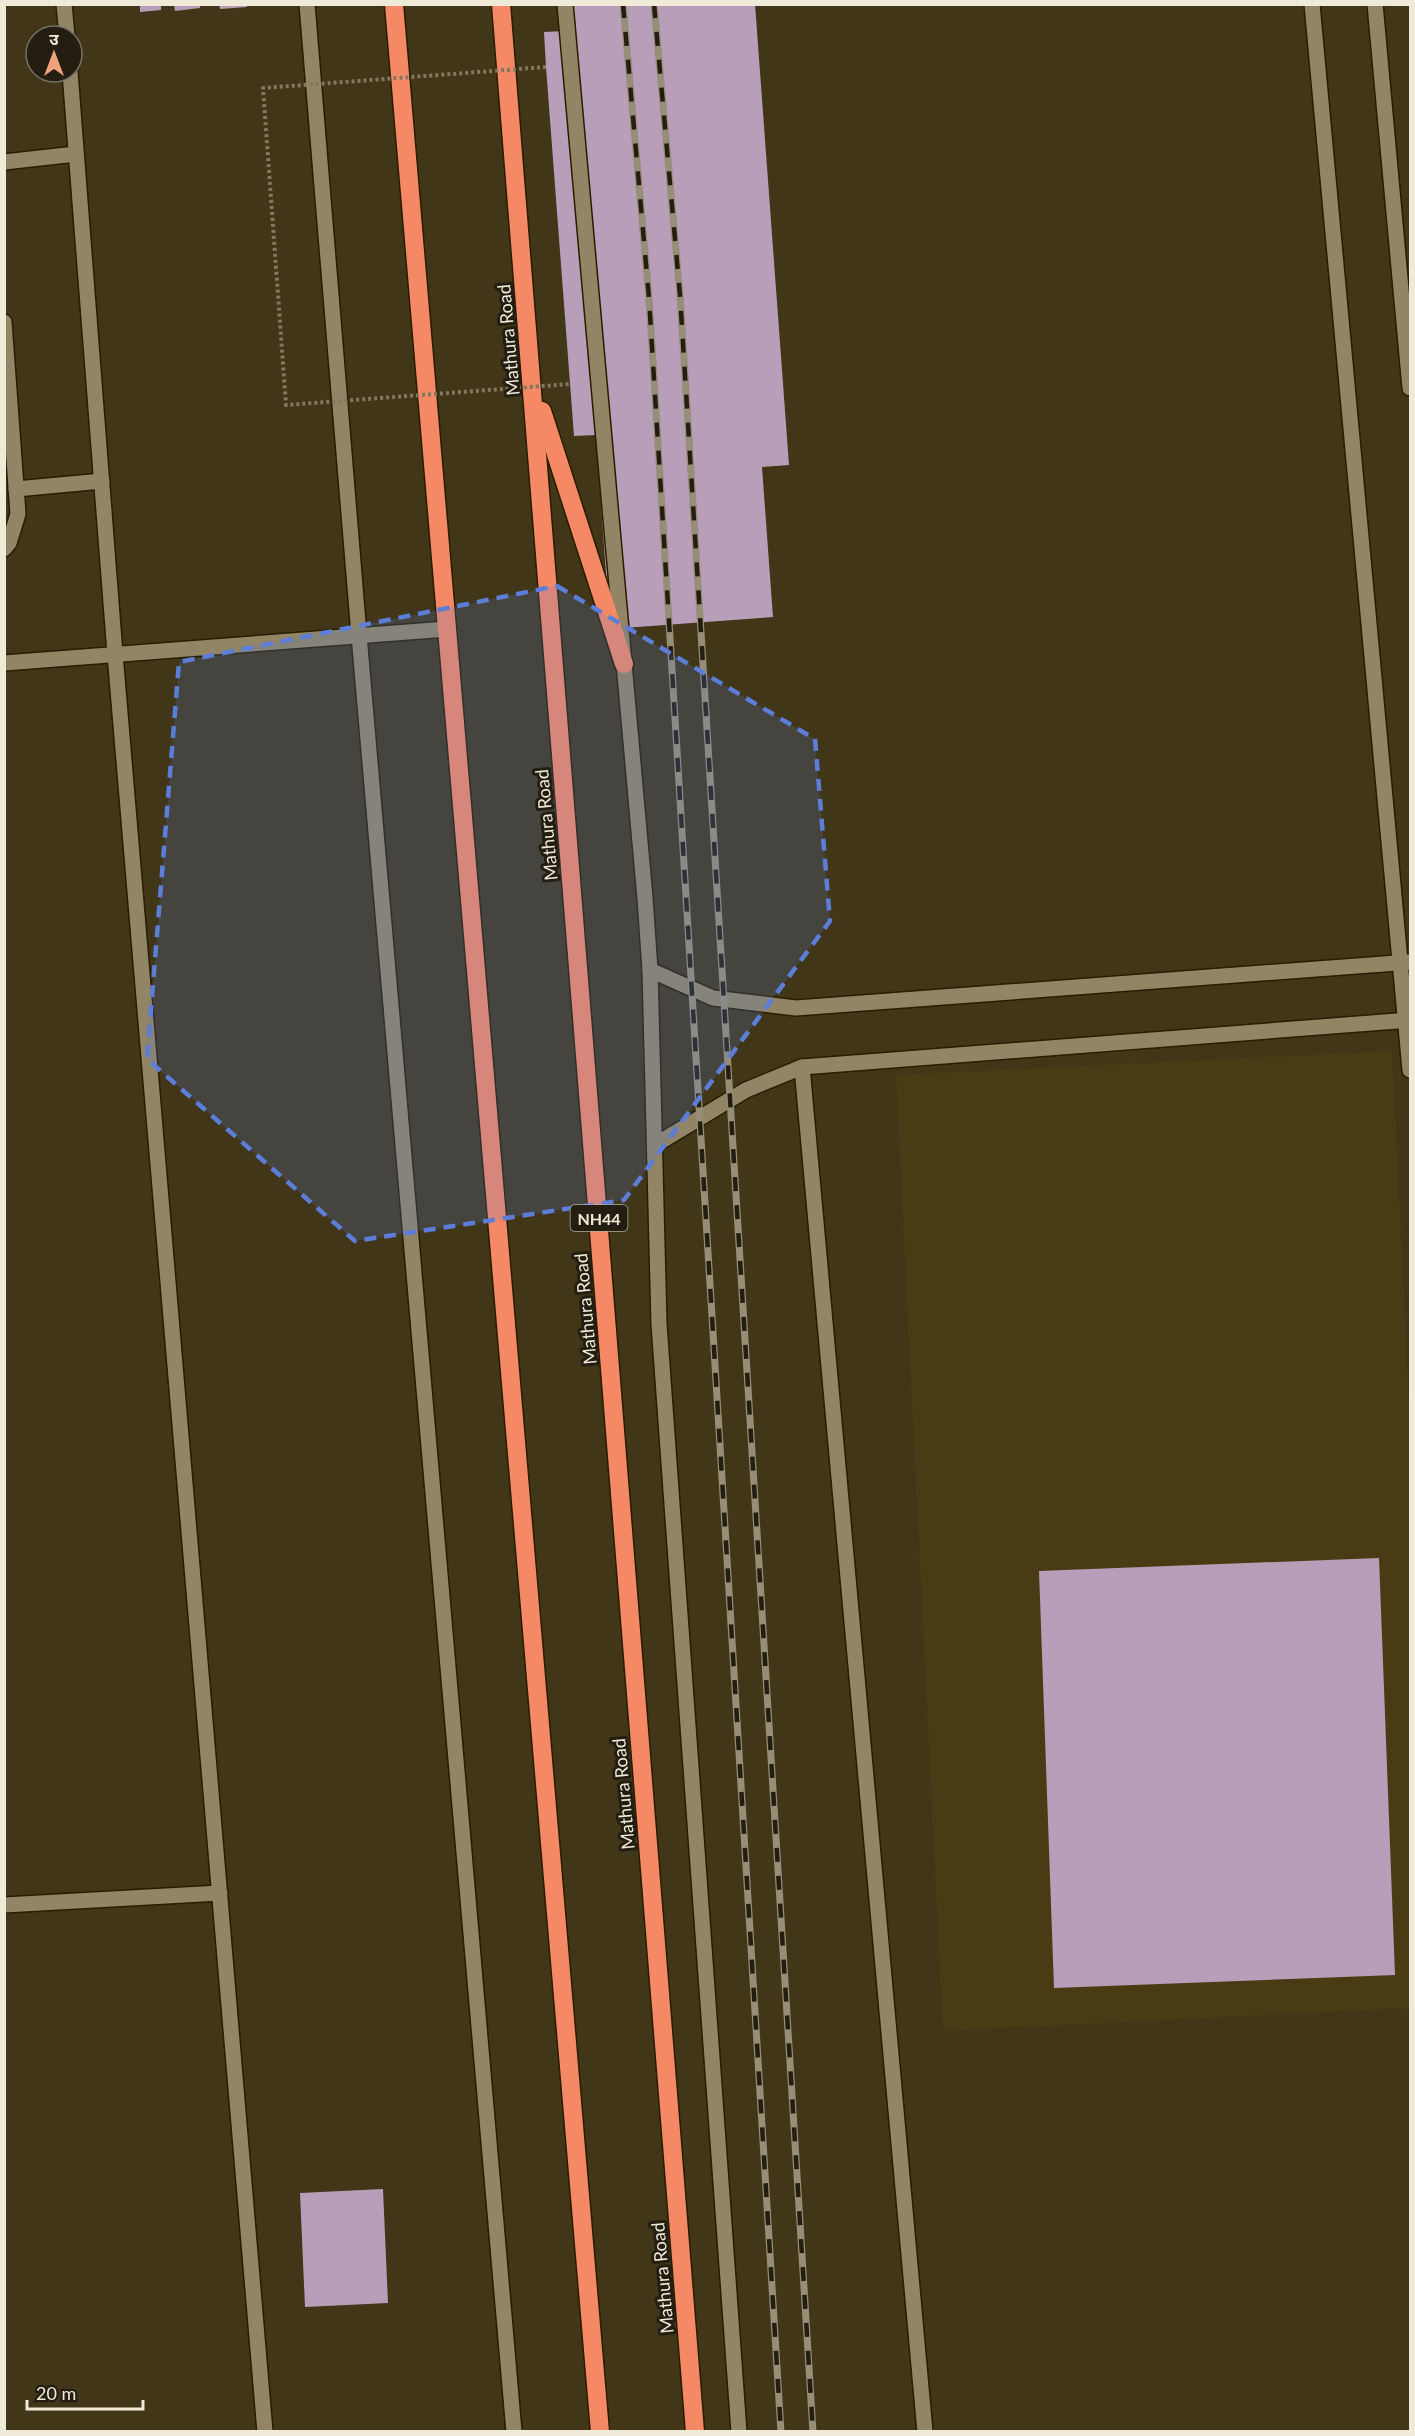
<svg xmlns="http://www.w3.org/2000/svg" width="1415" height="2436" font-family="Lato,'Noto Sans Devanagari',sans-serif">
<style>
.built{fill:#493c15}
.building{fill:#b89eb8}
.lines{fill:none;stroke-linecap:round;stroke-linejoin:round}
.lane-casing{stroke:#281d00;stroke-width:18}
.street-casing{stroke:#281d00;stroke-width:18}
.secondary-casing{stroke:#281d00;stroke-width:18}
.highway-casing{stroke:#281d00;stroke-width:21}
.lane{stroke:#928565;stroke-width:15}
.street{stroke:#928565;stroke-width:15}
.secondary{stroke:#928565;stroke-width:15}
.highway{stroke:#f58965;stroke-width:18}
.rail-casing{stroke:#968e76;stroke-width:7}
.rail{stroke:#231e11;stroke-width:4.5;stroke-dasharray:14;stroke-linecap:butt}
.path-bridge{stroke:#81785f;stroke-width:4;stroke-dasharray:3 3;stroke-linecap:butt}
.marked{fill:#5c7dd8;fill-opacity:0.2;stroke:#5c7dd8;stroke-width:4.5;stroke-dasharray:12 8;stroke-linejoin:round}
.labels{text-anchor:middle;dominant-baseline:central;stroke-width:6;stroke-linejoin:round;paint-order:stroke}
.shield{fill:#231e11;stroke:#b2ad9d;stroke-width:1.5}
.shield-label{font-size:16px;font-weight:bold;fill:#f0ead9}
.street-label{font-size:18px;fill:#f0ead9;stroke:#231e11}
</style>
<rect width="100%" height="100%" fill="#413618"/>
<polygon class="built" points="1392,1051 1410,1426 1410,2008 943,2031 896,1075"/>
<g class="building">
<polygon points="140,4 161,4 161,10 140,12"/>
<polygon points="174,4 200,4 200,8 175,11"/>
<polygon points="219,4 247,4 247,7 220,9"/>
<polygon points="564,4 755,4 789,465 762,467 773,617 610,629 596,435 574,436 546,67 544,32 566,31"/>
<polygon points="1379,1558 1395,1975 1054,1988 1039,1571"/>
<polygon points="383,2189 388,2303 305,2307 300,2193"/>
</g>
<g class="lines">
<defs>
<g id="lane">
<polyline points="4,162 76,154"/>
<polyline points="4,322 18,514 9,543 4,549"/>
<polyline points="16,489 102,481"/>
</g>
<g id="street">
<polyline points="64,4 67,36"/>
<polyline points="70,72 115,654 265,2432"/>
<polyline points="4,663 447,629"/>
<polyline points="650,970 713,998 796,1008 1410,962"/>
<polyline points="802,1067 925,2432"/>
<polyline points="655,1145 746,1090 802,1067 1410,1020"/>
<polyline points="4,1905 220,1893"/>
</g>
<g id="secondary">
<polyline points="307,4 359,635 514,2432"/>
<polyline points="565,4 645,898 650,970 659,1324 739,2432"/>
<polyline points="1312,4 1410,1070"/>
<polyline points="1375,4 1410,388"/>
</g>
<g id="highway">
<polyline points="394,4 600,2432"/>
<polyline points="501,4 695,2432"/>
<polyline points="542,411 624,664"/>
</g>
</defs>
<use href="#lane" class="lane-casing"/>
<use href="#street" class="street-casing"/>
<use href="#secondary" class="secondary-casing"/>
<use href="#highway" class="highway-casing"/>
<use href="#lane" class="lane"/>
<use href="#street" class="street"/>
<use href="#secondary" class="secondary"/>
<use href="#highway" class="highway"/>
<defs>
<g id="rail">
<polyline points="623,4 649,298 781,2432"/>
<polyline points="654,4 680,295 813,2432"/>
</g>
</defs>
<use href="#rail" class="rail-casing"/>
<use href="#rail" class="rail"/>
<polyline class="path-bridge" points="546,67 263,88 286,405 570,384"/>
</g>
<path class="marked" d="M557,586L815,739L830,921L624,1200L355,1241L147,1059L179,662Z"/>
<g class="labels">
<rect class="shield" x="570.5" y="1205" width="57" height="26" rx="4.5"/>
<g class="shield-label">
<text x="599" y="1218">NH44</text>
</g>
<g class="street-label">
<text transform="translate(508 340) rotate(-95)">Mathura Road</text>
<text transform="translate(546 825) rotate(-95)">Mathura Road</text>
<text transform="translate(585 1309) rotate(-95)">Mathura Road</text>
<text transform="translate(623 1794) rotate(-95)">Mathura Road</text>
<text transform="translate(662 2278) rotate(-95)">Mathura Road</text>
</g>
</g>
<rect width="1415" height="2436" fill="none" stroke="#f0ead9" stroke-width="12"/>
<g transform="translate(54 54)"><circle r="28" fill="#231e11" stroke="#757061" stroke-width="1.5"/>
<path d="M0-4.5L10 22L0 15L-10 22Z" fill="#f1a17d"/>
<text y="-9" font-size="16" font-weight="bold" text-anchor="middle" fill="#f0ead9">उ</text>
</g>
<path d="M27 2400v9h116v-9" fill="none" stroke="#f0ead9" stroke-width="3"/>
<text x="36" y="2400" font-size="18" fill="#f0ead9" stroke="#231e11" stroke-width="4.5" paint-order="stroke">20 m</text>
</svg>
